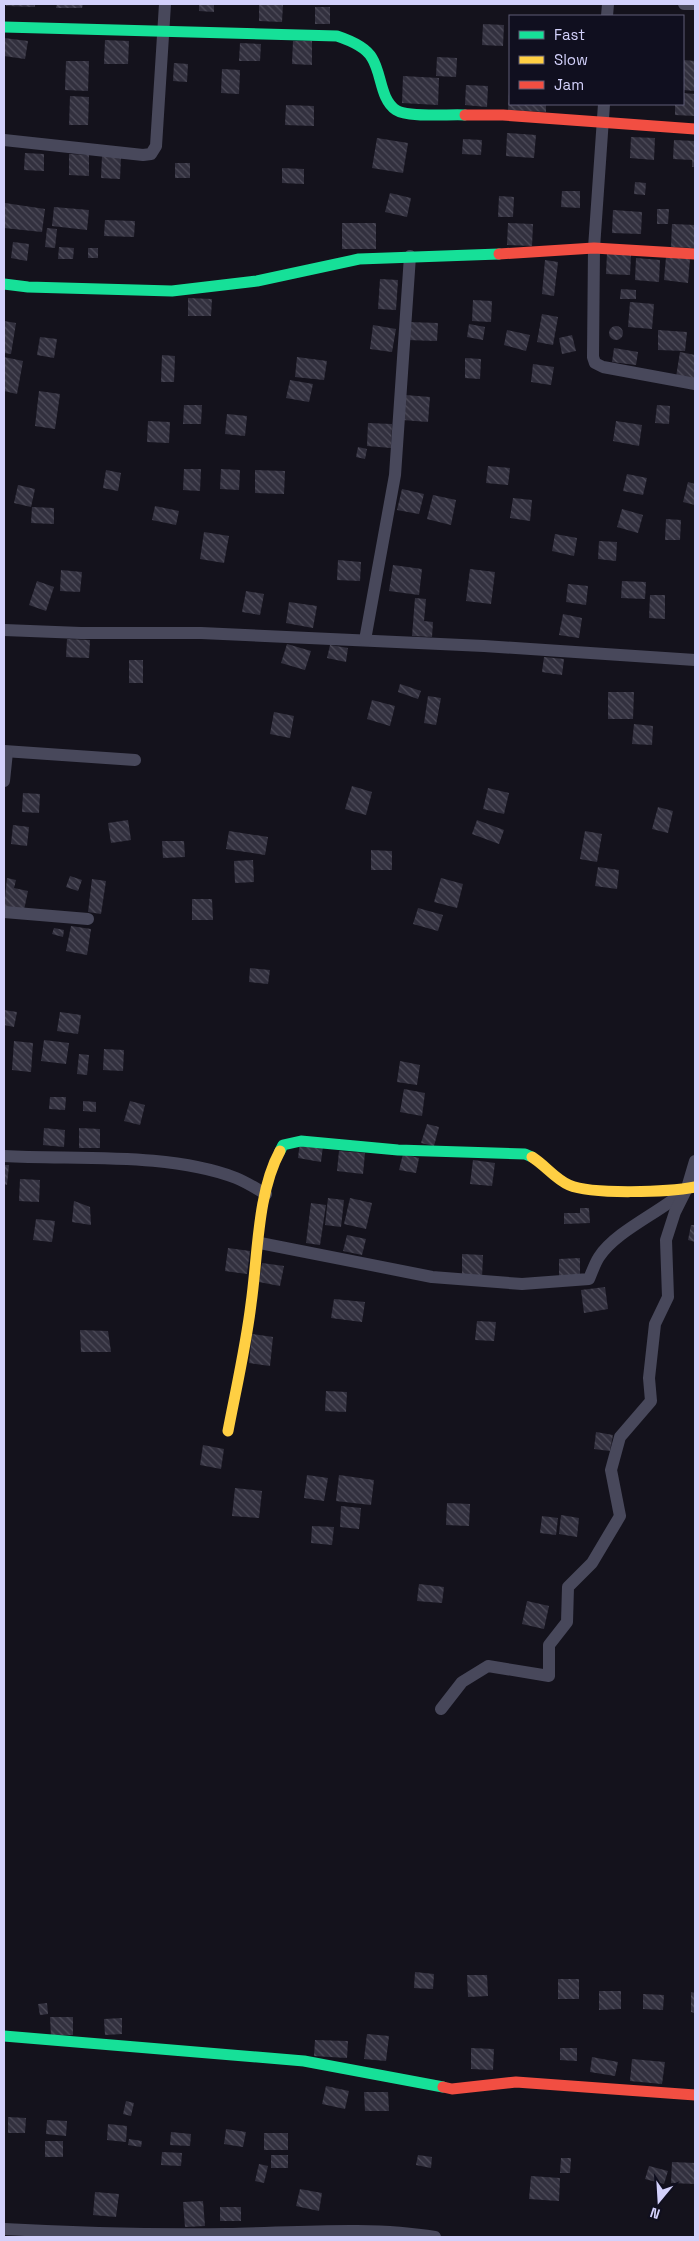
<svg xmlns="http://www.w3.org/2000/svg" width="699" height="2241" font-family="'Space Grotesk',sans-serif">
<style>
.building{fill:url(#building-back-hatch)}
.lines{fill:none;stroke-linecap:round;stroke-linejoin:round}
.street{stroke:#48485b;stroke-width:12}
.fast{stroke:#16e098;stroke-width:11}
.slow{stroke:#ffcf43;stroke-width:11}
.jam{stroke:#f24e42;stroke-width:11}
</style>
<defs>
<pattern id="building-back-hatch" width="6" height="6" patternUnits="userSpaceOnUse" patternTransform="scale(1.25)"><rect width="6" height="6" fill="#32303e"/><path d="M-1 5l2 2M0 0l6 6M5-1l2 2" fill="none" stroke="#4f4d5b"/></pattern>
</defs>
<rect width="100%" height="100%" fill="#14121c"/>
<g class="building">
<polygon points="6,4 35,4 35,7 6,6"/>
<polygon points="57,4 83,4 82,8 56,8"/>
<polygon points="199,4 214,4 214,12 199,11"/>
<polygon points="259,4 283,4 282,22 259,21"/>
<rect x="315" y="7" width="15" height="17"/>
<polygon points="483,24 504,25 503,46 482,45"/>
<polygon points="4,38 28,41 25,59 4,56"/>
<polygon points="105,40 129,41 128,64 104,64"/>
<polygon points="293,41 312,41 312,65 292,64"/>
<polygon points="240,43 261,44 260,61 239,61"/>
<polygon points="437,57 457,58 456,77 436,76"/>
<polygon points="683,60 695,61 695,91 683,90"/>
<polygon points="66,61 89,61 88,91 65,90"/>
<polygon points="174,63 188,64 187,82 173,81"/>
<polygon points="222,69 240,70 239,94 221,93"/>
<polygon points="403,76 439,78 438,105 402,103"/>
<polygon points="466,85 488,86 487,107 465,105"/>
<polygon points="509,92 510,104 546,104 546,112 508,110"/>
<polygon points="683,93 695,94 695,116 675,115 675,104 683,104"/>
<polygon points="70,96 89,97 88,125 69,125"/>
<polygon points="286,105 314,106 314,126 285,125"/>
<polygon points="507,133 536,135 534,158 506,156"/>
<polygon points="631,137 655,138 654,160 630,158"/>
<polygon points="377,138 408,143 403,173 372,168"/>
<polygon points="463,139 482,140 481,155 462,154"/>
<polygon points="674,140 695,141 695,167 692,167 692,160 673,159"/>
<polygon points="25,153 44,154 44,171 24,170"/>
<polygon points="69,154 89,155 89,176 69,175"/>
<polygon points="102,156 121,156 120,179 101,178"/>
<rect x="175" y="163" width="15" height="15"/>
<polygon points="282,168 304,169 304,184 282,183"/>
<polygon points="635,182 646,183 645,195 634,194"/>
<polygon points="562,191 580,191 580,208 561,207"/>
<polygon points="390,193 411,198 407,217 385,212"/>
<polygon points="499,196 514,197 513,217 498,217"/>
<polygon points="5,203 45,209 42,232 4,228"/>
<polygon points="54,207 89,210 87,230 52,226"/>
<polygon points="657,209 669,209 668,224 657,224"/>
<polygon points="613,210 642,212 641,234 612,233"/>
<polygon points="105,220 135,221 134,237 104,236"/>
<rect x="342" y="223" width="34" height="26"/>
<polygon points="508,223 533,224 532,246 507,245"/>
<polygon points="672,224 695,225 694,248 671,247"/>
<polygon points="47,228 57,229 55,248 45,247"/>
<polygon points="13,242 29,244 27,261 11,258"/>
<polygon points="59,247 74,248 73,259 58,259"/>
<rect x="88" y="248" width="10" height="10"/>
<polygon points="607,253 631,255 630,275 606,274"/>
<polygon points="666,257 690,259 688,283 664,280"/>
<polygon points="636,258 660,260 659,282 635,280"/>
<polygon points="545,260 558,262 554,296 542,294"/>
<polygon points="380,279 398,280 396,310 378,309"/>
<polygon points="621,289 636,290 636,299 620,299"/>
<polygon points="188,298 212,299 211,316 188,316"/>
<polygon points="473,300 492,301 491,322 472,321"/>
<polygon points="630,302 654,304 652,329 628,327"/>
<polygon points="542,314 558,317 553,345 537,342"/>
<polygon points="4,321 16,323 11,354 4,353"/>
<polygon points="408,322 438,323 437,341 407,340"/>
<polygon points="469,324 485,327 483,340 467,337"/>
<polygon points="373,325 396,329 392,352 370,349"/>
<circle cx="616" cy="333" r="7"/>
<polygon points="507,330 530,335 526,351 504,345"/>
<polygon points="658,330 687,332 685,351 658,350"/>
<polygon points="572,335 576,351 562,354 559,338"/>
<polygon points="40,337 57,339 54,358 37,355"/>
<polygon points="614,348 638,352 636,365 612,362"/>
<polygon points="680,352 695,355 695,380 676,377"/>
<polygon points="162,355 175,356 174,382 161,382"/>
<polygon points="4,357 23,361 17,394 4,391"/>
<polygon points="297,357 327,361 324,380 295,377"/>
<polygon points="465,358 481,359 480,379 465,378"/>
<polygon points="533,364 554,367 551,385 531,382"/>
<polygon points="290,380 313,384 309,402 286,398"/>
<polygon points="39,391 60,394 55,429 35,426"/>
<polygon points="405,395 430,397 428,422 403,420"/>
<polygon points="184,405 202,405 201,424 183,424"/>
<polygon points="657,405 670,406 669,424 655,423"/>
<polygon points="227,414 247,416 245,436 225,434"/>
<polygon points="148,421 170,422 169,443 147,442"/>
<polygon points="616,421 642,425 639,446 613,441"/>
<polygon points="368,423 392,424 391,448 367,446"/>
<polygon points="358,447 367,449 365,459 356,457"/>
<polygon points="488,466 510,468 508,485 486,483"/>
<polygon points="184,469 201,469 200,491 183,490"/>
<polygon points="221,469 240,470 239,490 220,489"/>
<polygon points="106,470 121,473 118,491 103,488"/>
<polygon points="255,470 285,471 284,494 255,493"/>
<polygon points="627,474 647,478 643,495 623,491"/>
<polygon points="688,482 695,484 695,505 683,502"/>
<polygon points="18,485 35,489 31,507 14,503"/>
<polygon points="402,489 424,494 419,514 397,510"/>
<polygon points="433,495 456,500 451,525 427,519"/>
<polygon points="513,498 532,500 530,521 510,518"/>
<polygon points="155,506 179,511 176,525 152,520"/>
<polygon points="32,507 54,508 54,524 31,523"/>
<polygon points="622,509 643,515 638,533 617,527"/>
<polygon points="666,519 681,520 680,540 665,540"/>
<polygon points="204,532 229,536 224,563 200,559"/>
<polygon points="555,534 577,538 574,556 552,551"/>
<polygon points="599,541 617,542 616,561 598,559"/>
<polygon points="338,560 361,562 360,581 337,580"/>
<polygon points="393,565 422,569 419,595 389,591"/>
<polygon points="470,569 495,572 491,604 466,601"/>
<polygon points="61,570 82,572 80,592 60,591"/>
<polygon points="37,581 54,587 46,611 29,605"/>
<polygon points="622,581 646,582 645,599 621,598"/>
<polygon points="568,584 588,586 586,605 566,602"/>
<polygon points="246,591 264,594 260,615 242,612"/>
<polygon points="650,595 665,595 665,619 649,618"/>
<polygon points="415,598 426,599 424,621 433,622 432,637 412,636"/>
<polygon points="289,602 317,606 313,628 286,623"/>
<polygon points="563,614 582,618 579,638 559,635"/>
<polygon points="67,639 90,640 89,658 66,657"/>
<polygon points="287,644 311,651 305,670 281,663"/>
<polygon points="330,645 348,648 346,662 327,658"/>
<polygon points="544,657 564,659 562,675 542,672"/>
<rect x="129" y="660" width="14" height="23"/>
<polygon points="400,684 421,691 418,699 398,692"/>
<polygon points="608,692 634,692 633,719 608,719"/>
<polygon points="428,696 441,698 436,725 424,723"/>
<polygon points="372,700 395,706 390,726 367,719"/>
<polygon points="274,712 294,716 290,738 270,734"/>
<polygon points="634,724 653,726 652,745 632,744"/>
<polygon points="352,786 372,792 366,815 345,809"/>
<polygon points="488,788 509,793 504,814 483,809"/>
<polygon points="23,793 40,794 39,813 22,812"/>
<polygon points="658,807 673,811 668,833 652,829"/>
<polygon points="128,820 131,840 111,843 108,823"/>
<polygon points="477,820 504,830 499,844 472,834"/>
<polygon points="13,825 29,827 27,846 11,844"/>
<polygon points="229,831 268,837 265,855 226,849"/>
<polygon points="585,831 602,834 597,862 580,859"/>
<polygon points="162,841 184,841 185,857 163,858"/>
<polygon points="371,850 392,851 392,870 371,870"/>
<polygon points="253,860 254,882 235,883 234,861"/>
<polygon points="598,867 619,870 617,889 595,886"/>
<polygon points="70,876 82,880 78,891 66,887"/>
<polygon points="7,878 16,880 14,888 28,891 24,910 4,907"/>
<polygon points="441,878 463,884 457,908 434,902"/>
<polygon points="92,879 106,881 101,914 88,912"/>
<polygon points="192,899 212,899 213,920 192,920"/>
<polygon points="418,908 443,915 438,931 413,924"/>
<polygon points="71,926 91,929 87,955 66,951"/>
<polygon points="54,928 64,930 63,937 52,934"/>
<polygon points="250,968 270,970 268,984 249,982"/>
<polygon points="4,1010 17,1012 14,1027 4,1025"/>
<polygon points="60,1012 81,1015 78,1034 57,1031"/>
<polygon points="44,1040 69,1043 66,1064 41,1061"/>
<polygon points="14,1041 33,1043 31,1072 12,1070"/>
<polygon points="104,1049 124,1050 123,1071 103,1070"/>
<polygon points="79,1054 89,1055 87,1075 77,1074"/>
<polygon points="400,1061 420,1065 417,1085 397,1082"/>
<polygon points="404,1089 425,1093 422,1116 400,1112"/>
<polygon points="50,1097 66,1097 65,1110 49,1109"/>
<polygon points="83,1101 96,1102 96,1112 83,1111"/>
<polygon points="130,1101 145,1105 140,1125 124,1121"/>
<polygon points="427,1124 439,1127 434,1146 421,1143"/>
<polygon points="44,1128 65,1130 64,1147 43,1145"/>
<polygon points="79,1128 100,1129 100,1148 79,1148"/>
<polygon points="300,1142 323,1146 321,1162 298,1158"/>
<polygon points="339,1151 365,1153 363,1174 337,1171"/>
<polygon points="403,1154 419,1158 416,1173 399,1170"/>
<polygon points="473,1160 495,1163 492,1186 470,1184"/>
<polygon points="4,1165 9,1165 7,1185 4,1184"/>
<polygon points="20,1179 40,1180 39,1202 19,1201"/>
<polygon points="328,1198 344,1200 341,1227 325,1225"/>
<polygon points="350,1198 372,1203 366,1229 344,1224"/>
<polygon points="74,1201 90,1207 91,1225 72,1222"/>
<polygon points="311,1203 326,1205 320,1245 306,1243"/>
<polygon points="580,1208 589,1208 590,1223 564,1224 564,1213 580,1213"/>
<polygon points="36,1219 55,1221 52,1242 33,1240"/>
<polygon points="691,1225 695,1225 695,1242 688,1240"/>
<polygon points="347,1235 366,1239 362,1255 343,1251"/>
<polygon points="228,1248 250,1251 247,1274 225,1271"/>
<polygon points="462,1254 483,1255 482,1278 462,1277"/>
<polygon points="580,1258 580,1277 559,1277 559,1259"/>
<polygon points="262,1263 284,1266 280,1286 259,1282"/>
<polygon points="605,1287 608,1309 584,1313 581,1290"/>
<polygon points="334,1299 365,1302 362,1322 331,1318"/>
<polygon points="477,1321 496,1322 494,1341 475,1340"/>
<polygon points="80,1330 108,1331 111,1352 81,1352"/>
<polygon points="252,1334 273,1337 270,1366 249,1363"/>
<polygon points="326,1391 347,1392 346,1412 325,1411"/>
<polygon points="596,1432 613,1435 610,1451 594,1449"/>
<polygon points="203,1445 224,1449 221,1469 200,1465"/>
<polygon points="307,1475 328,1478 324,1501 304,1498"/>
<polygon points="339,1475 374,1480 371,1505 336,1501"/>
<polygon points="235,1488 262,1491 259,1518 232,1516"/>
<polygon points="447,1503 470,1504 469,1526 446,1525"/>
<polygon points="341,1506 361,1508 359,1529 340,1527"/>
<polygon points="561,1515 579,1518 577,1537 559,1534"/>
<polygon points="542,1516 558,1518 556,1535 540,1533"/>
<polygon points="312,1526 334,1527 332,1545 311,1543"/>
<polygon points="419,1584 444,1587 442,1603 417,1601"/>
<polygon points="527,1601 549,1606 544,1629 522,1624"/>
<polygon points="415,1972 434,1974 433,1989 414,1988"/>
<polygon points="467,1975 487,1975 488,1996 468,1997"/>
<rect x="558" y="1979" width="21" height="20"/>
<polygon points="599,1991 621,1991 621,2009 599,2010"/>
<polygon points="691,1992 695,1993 695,2013 691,2012"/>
<polygon points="643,1994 664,1995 663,2010 643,2009"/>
<polygon points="47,2003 48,2014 40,2015 38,2004"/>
<polygon points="50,2017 73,2017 73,2035 51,2036"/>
<polygon points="122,2018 122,2034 105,2035 104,2019"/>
<polygon points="367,2034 389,2036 386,2061 364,2059"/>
<polygon points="315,2040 348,2041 347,2058 314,2056"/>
<polygon points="471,2048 494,2049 493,2070 471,2069"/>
<polygon points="560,2048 577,2048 577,2061 560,2060"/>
<polygon points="592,2057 618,2062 615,2076 590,2072"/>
<polygon points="632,2059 665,2062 662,2084 630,2081"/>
<polygon points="326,2086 349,2091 345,2109 322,2104"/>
<polygon points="364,2092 388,2092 389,2111 365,2111"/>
<polygon points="126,2101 134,2103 131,2116 123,2114"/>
<polygon points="8,2117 26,2118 25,2133 8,2133"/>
<polygon points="47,2120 67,2121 66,2136 46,2134"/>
<polygon points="108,2124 127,2126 126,2142 107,2140"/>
<polygon points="226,2129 246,2132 243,2147 224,2144"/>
<polygon points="171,2132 191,2134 190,2146 170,2145"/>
<rect x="264" y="2133" width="24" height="17"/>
<polygon points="129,2139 142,2141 141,2147 128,2145"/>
<rect x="45" y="2141" width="18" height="16"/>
<polygon points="162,2152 182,2153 181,2166 161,2165"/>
<rect x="271" y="2155" width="17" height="13"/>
<polygon points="418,2155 432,2157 431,2168 416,2165"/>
<polygon points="561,2158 571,2158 570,2173 560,2173"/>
<polygon points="672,2162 695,2163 695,2184 671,2183"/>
<polygon points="259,2164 268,2166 264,2183 255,2181"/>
<polygon points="649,2166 668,2171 664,2184 645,2179"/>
<polygon points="531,2176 560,2178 559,2201 529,2199"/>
<polygon points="300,2189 322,2193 319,2211 296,2206"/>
<polygon points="95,2192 119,2194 116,2217 93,2215"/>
<polygon points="203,2201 205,2226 185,2227 183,2202"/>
<rect x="220" y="2207" width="21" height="14"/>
</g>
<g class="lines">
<g class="street">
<polyline points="684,4 695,4"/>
<polyline points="607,16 608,4"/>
<polyline points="604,104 594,248 593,357 595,363 603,367 695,384"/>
<polyline points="4,140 143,155 151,154 156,146 165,4"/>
<polyline points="4,630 81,633 201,633 484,646 695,660"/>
<polyline points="365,640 395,475 410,256"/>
<polyline points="4,751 135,760"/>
<polyline points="4,781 7,752"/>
<polyline points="4,912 88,919"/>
<path d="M4,1156C76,1160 168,1152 236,1178C246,1182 257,1189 266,1194"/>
<path d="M260,1243L432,1277L522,1284L589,1279C592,1272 595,1263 599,1257C616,1231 659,1213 683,1192"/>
<polyline points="441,1709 462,1682 488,1666 549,1676 549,1645 567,1622 568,1587 592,1563 620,1516 611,1470 620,1437 651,1401 649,1378 655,1324 668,1297 666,1240 675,1212 687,1188 695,1161"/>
<path d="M4,2229C78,2233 152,2235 227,2234C292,2233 372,2226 435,2237"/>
</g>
<g class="fast">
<path d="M4,27L337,36C349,40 366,47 372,58C382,74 380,99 396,110C408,118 449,114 465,115"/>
<polyline points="4,284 28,287 172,291 257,281 359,259 499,254"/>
<polyline points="280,1151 283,1145 301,1141 398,1150 525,1154 532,1157"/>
<polyline points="4,2036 304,2061 443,2087"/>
</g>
<g class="slow">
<path d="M532,1157C545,1165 555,1179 569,1185C592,1195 669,1192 695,1187"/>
<path d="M228,1431C236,1389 246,1346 251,1304C258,1256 257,1193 280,1151"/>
</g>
<g class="jam">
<polyline points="465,115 503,115 695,129"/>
<polyline points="499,254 594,248 695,254"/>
<polyline points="443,2087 452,2089 516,2082 695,2095"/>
</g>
</g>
<rect width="699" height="2241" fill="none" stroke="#d3d1fb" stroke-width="10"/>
<rect x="509" y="15" width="175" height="90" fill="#100f1f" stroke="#5e5d77"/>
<rect x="519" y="31" width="25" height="8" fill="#16e098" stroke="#5e5d77"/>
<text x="554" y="40" font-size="15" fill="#d3d1fb">Fast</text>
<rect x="519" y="56" width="25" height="8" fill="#ffcf43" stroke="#5e5d77"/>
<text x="554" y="65" font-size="15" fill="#d3d1fb">Slow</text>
<rect x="519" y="81" width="25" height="8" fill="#f24e42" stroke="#5e5d77"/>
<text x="554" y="90" font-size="15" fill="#d3d1fb">Jam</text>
<g transform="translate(659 2201) rotate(198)" stroke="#100f1f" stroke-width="4" paint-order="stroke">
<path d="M0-4L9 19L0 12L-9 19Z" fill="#d3d1fb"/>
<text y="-8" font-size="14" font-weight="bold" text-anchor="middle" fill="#d3d1fb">N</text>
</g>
</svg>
